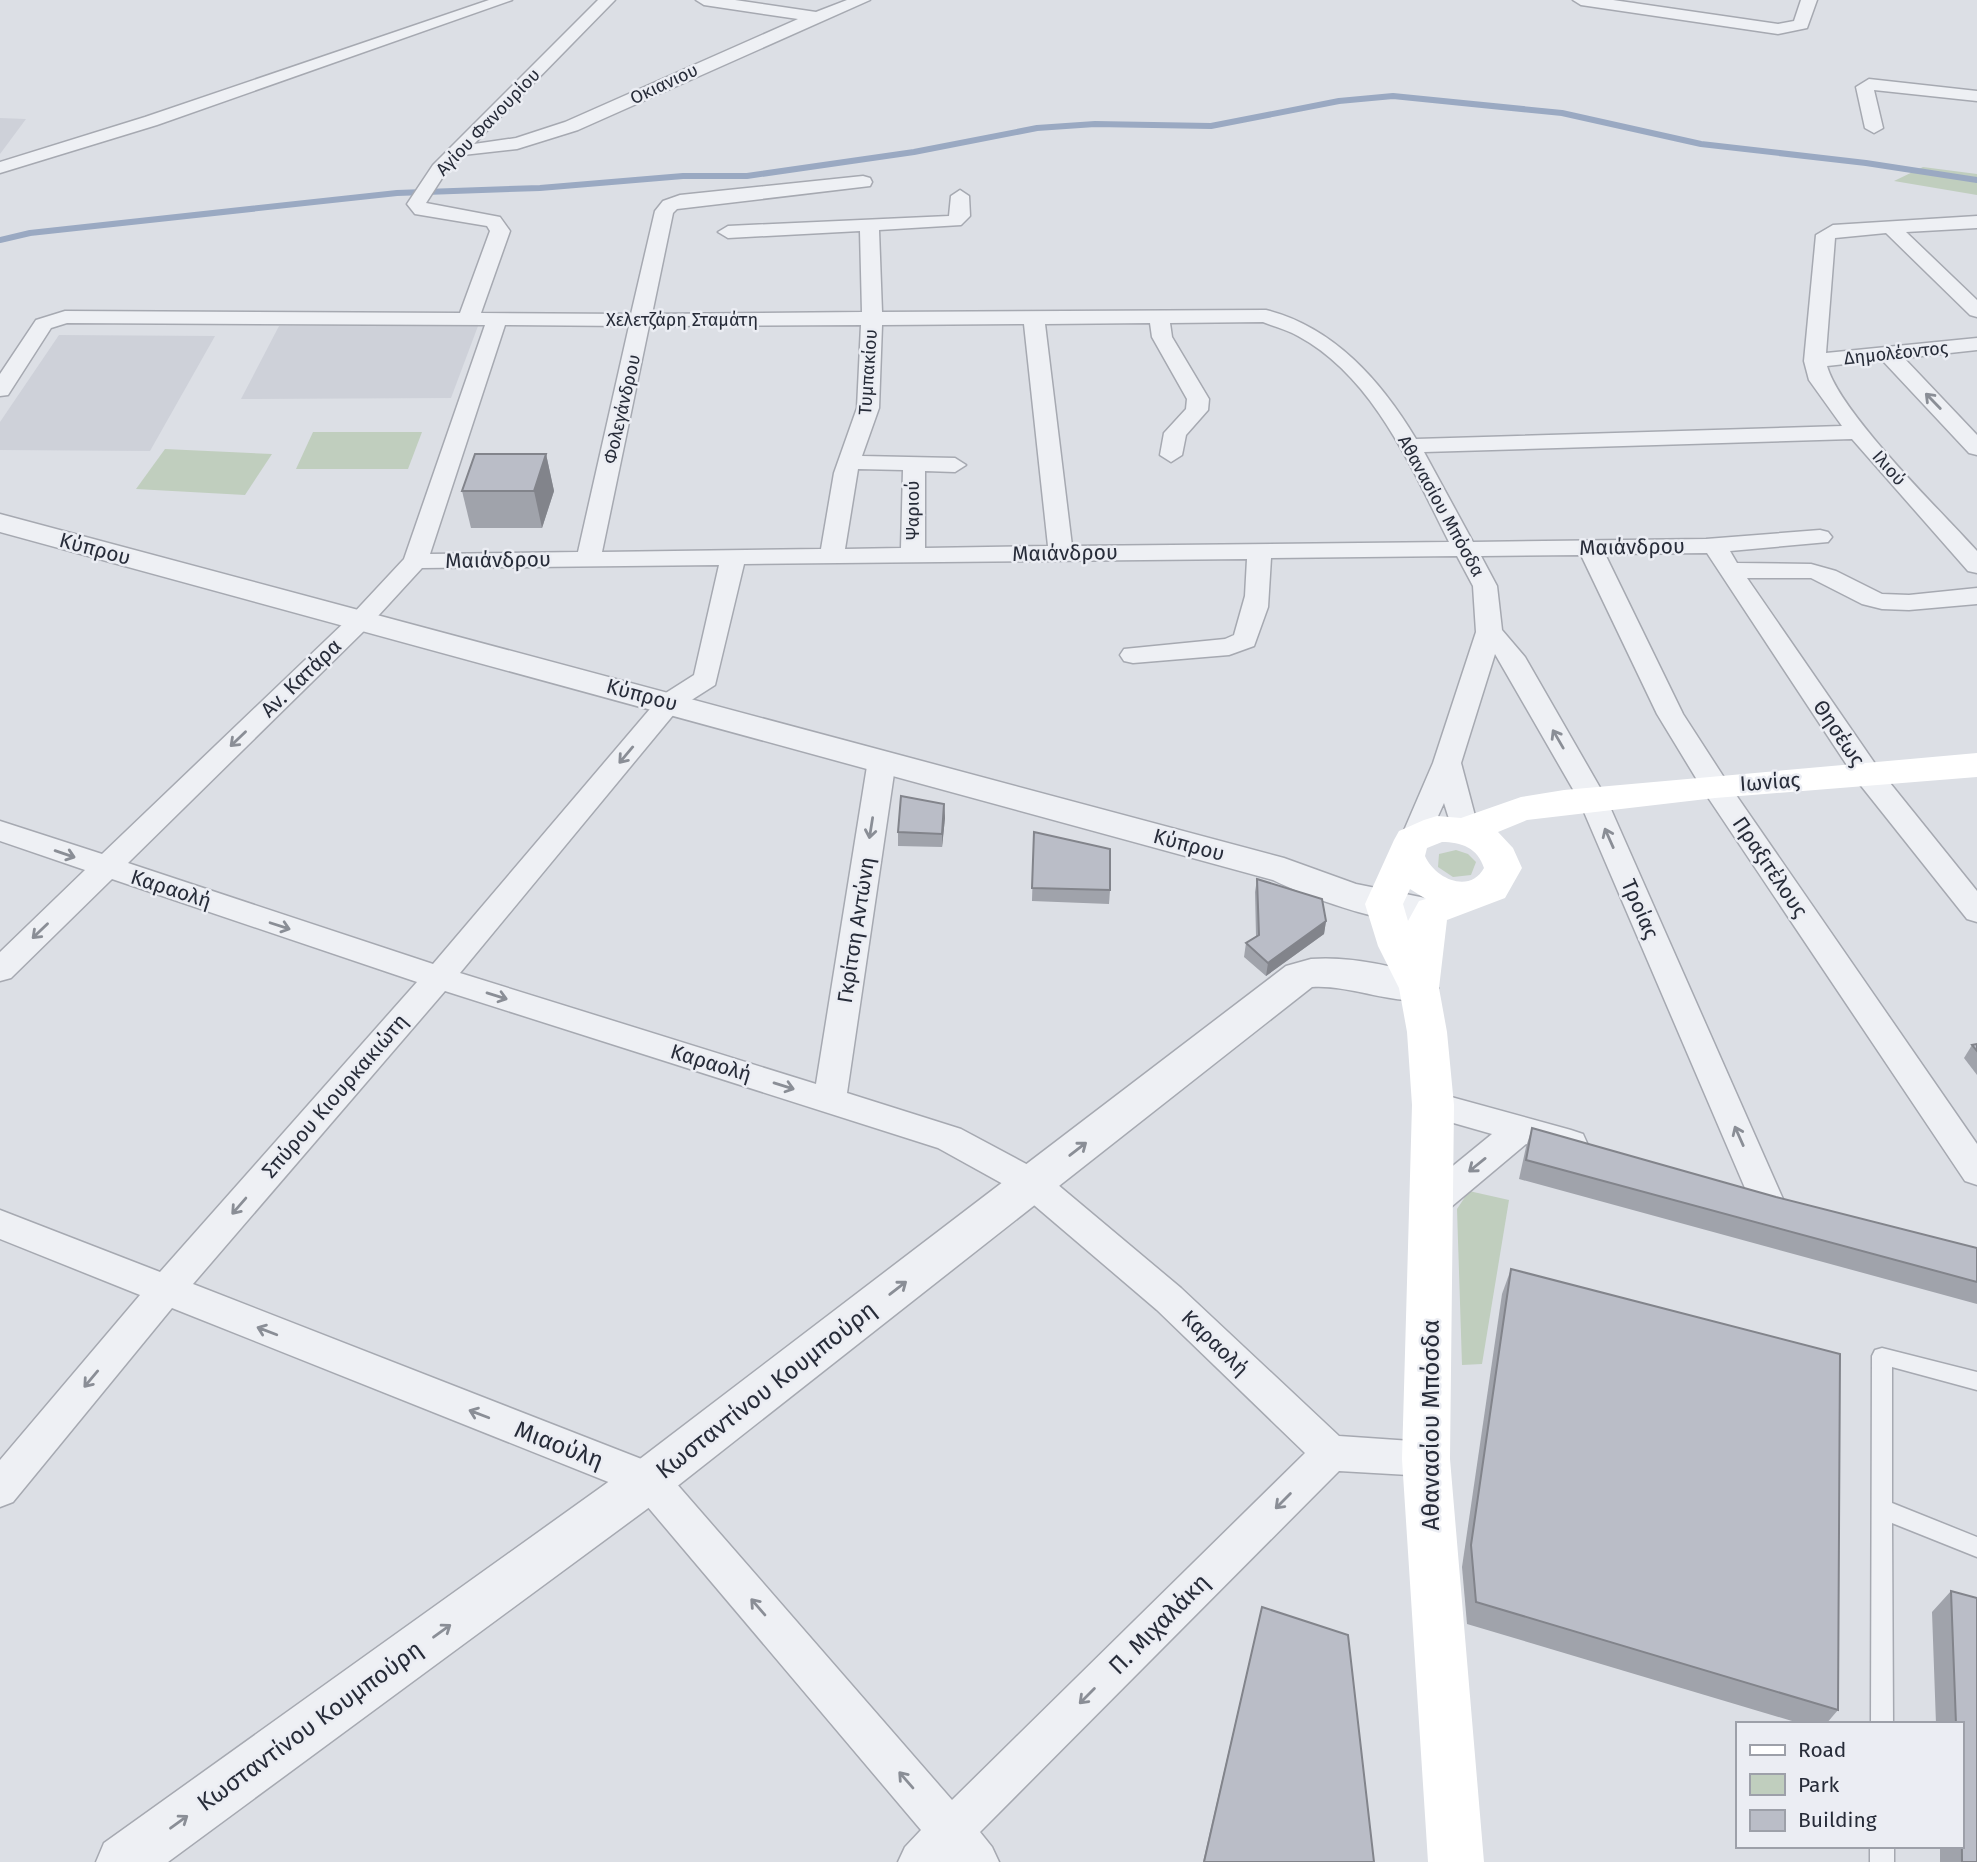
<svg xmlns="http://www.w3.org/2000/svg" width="1977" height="1862" font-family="'Fira Sans',sans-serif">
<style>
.built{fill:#ced1d9}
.green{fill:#c0cebe}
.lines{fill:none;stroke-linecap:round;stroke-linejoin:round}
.stream{stroke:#9aa9c2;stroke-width:6}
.service-casing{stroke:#a6a9b1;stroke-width:3}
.minor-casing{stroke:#a6a9b1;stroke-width:3}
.tertiary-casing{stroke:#a6a9b1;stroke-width:3}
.service{fill:#eef0f4;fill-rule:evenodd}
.minor{fill:#eef0f4;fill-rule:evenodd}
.tertiary{fill:#eef0f4;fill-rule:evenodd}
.secondary{fill:#fff;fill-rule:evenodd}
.wall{fill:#a0a3ab}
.shaded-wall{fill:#82848b}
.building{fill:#babdc7;stroke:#82848b;stroke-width:2}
.oneway{stroke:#8a8e96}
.labels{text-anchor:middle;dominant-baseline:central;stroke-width:5;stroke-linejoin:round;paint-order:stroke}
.far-street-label{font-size:18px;fill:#272c39;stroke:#ebedf3}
.street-label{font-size:21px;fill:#272c39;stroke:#ebedf3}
.near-street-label{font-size:24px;fill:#272c39;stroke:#ebedf3}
</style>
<rect width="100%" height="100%" fill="#dcdfe5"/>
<g class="built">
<polygon points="0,118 26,119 0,154"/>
<polygon points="279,326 478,326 451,398 241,399"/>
<polygon points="59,335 215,336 150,451 0,450 0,422"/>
</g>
<g class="green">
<polygon points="1923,167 1977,174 1977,195 1894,181"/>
<polygon points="313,432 422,432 408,469 296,469"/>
<polygon points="165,449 272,454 245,495 136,489"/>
<polygon points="1456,850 1468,854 1476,862 1471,875 1453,877 1438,867 1439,854"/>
<polygon points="1469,1191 1509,1200 1482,1364 1462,1365 1457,1209"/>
</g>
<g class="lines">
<polyline class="stream" points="0,240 30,233 397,193 540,188 683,176 747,176 914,152 1037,128 1095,124 1211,126 1339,101 1393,96 1562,113 1701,144 1866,163 1977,180"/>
<defs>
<g id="service">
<polygon points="1882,1348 1977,1372 1977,1390 1892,1367 1892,1503 1977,1537 1977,1557 1892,1523 1893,1724 1871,1724 1872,1356 1875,1350"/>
<rect x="1870" y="1846" width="24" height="16"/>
</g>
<g id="minor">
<polygon points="489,0 512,0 157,125 0,173 0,162 145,117"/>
<path d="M598,0H615L474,144L516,138L565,122L798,19L704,5L696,0H735L816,12L847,0H870L578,130L517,149L463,155L446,172L426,203L500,217L510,231L481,313L631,314L655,211L663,201L680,195L863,176L870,178L872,182L870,186L677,209L673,213L652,314L862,312L860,231L728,238L718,232L728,226L949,216L951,196L960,190L969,196L970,216L961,225L879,230L882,312L1266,310C1334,327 1381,381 1416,439L1842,426L1809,380L1804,361L1816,235L1833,225L1977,216V228L1906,232L1977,300V317L1970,315L1886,233L1835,238L1826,353L1977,338V350L1904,358L1977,435V455L1969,453L1882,360L1827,366C1840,413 1941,511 1977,551V573L1968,571L1852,439L1424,452L1473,542L1706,539L1820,530L1828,532L1832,537L1828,542L1730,551L1737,563L1811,564L1836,571L1882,594L1909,595L1977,588V604L1909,610L1882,609L1862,604L1811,578H1747L1878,768L1977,891V922L1967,919L1858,782L1707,553L1605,554L1683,714L1725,779L1977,1144V1185L1965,1181L1705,793L1657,714L1581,555L1481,556L1497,586L1502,630L1525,657L1606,798L1783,1199L1778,1209L1766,1213L1754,1209L1578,798L1495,654L1461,763L1479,831L1475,838L1465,841L1455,838L1444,803L1423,849L1413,852L1403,849L1399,842L1433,763L1476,632L1473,586L1457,556L1271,558L1268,607L1254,646L1229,655L1133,663L1124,661L1120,655L1124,649L1225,639L1234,635L1245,596L1247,559L744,564L715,685L679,708L460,973L816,1084L868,760L872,754L882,751L892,754L896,760L847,1093L961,1129L1045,1174L1181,1288L1339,1436L1426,1442L1439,1447L1445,1459L1439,1471L1426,1476L1339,1471L980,1832L992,1847L999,1862H898L905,1847L921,1830L636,1493L172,1308L13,1502L0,1507V1460L140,1295L0,1239V1210L160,1272L417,982L112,879L11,978L0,981V952L85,870L0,841V821L102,854L349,618L404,559L485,325L67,323L51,328L8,395L0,396V374L36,320L65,311L460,313L490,231L487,226L415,214L407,204L433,165ZM1263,322C1275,327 1288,330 1298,336C1374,377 1412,469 1449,542L1072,546L1045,324L1150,323L1152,337L1187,399L1186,409L1164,433L1160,455L1171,462L1182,455L1186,435L1208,410L1209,399L1172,337L1170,323ZM1024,324L1048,546L925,548V471L955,472L966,465L955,458L862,456L879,408L882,325ZM505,325L629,326L578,552L430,554ZM861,325L857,408L834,473L821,549L602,552L649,326ZM858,469L903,470L901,548L845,549ZM719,565L694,675L661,696L433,964L128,863L367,628L422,568ZM445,991L938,1148L1021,1194L1157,1310L1305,1453L952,1800L662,1467L193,1284Z"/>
<polygon points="1573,0 1613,0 1778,24 1794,21 1801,0 1817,0 1807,28 1778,34 1581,5"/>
<polygon points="1869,79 1977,91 1977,101 1874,90 1883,128 1874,133 1865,128 1856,87"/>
<polygon points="1433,1092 1571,1130 1583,1134 1587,1143 1583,1152 1571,1156 1526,1144 1445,1212 1433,1216 1421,1212 1416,1202 1421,1192 1492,1134 1422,1114 1417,1105 1422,1096"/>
</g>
<g id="tertiary">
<path d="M0,514L1284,858L1356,884L1445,902L1450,911L1445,920C1404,933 1312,899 1273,880L0,532Z"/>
<path d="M1311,959C1351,956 1394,966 1432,978L1438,988L1432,998C1402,1008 1349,984 1312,987L666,1495L168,1862H96L104,1843L632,1465L1286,966Z"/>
</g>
</defs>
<use href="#service" class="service-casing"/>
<use href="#minor" class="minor-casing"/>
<use href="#tertiary" class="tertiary-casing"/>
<use href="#service" class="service"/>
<use href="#minor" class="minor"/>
<use href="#tertiary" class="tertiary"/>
<path class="secondary" d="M1977,753V777L1715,798L1527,820L1498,832L1513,848L1522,868L1505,898L1447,920L1439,988L1447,1032L1454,1105L1450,1459L1484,1862H1428L1402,1459L1412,1105L1407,1032L1399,988L1378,946L1365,904L1394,840L1399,831L1424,820L1437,816L1461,818L1521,797L1564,790ZM1442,842C1461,842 1478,848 1484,868C1470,894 1435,879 1425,856L1427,848ZM1410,889L1426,899L1419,901L1408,921L1403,904Z"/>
</g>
<g class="wall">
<polygon points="546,454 554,491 542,528 471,528 462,491"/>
<polygon points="944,804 945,818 942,847 898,846 898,832"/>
<polygon points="1034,832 1110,890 1109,904 1032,901"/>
<polygon points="1257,879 1326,921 1324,934 1266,976 1244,957 1246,943 1256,936 1255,892"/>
<polygon points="1977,1044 1977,1075 1964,1058 1972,1045"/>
<polygon points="1532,1128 1776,1197 1977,1248 1977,1304 1519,1179 1526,1147"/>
<polygon points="1511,1269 1838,1710 1826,1724 1802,1724 1467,1624 1462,1567 1502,1294"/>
<polygon points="1951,1591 1977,1862 1940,1862 1940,1846 1961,1846 1961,1724 1936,1724 1932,1612"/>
<polygon points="1262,1607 1374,1862 1203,1862"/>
</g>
<g class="shaded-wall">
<polygon points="546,454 554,491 542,528 534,491"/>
<polygon points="944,804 945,818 942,847 942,834"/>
<polygon points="1326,921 1324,934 1266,976 1268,963"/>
</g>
<g class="building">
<polygon points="475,454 546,454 534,491 462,491"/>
<polygon points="901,796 944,804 942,834 898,832"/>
<polygon points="1034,832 1110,849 1110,890 1032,888"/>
<polygon points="1257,879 1322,899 1326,921 1268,963 1246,943 1259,935"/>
<polygon points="1977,1044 1977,1051 1972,1045"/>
<polygon points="1532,1128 1776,1197 1977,1248 1977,1282 1526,1160"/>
<polygon points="1511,1269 1840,1354 1838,1710 1476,1602 1471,1545"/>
<polygon points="1951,1591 1977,1598 1977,1862 1962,1862 1961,1724 1956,1724"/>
<polygon points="1262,1607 1348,1635 1374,1862 1204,1862"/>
</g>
<defs><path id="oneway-shaft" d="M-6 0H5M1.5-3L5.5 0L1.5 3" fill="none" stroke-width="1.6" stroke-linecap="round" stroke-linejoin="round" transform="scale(1.75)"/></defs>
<g class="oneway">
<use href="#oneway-shaft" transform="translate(1933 401) rotate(-134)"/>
<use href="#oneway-shaft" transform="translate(238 739) rotate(136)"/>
<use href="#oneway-shaft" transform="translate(1558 739) rotate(-120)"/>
<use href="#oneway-shaft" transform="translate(626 755) rotate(130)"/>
<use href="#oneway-shaft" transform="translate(871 828) rotate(99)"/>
<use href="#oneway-shaft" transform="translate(1609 838) rotate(-114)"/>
<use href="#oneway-shaft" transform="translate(65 854) rotate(19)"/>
<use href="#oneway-shaft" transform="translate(280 926) rotate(18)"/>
<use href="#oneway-shaft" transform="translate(40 931) rotate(136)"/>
<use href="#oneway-shaft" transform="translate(497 996) rotate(17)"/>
<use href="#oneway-shaft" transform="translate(784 1086) rotate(17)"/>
<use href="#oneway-shaft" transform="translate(1739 1136) rotate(-114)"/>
<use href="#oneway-shaft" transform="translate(1078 1149) rotate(-38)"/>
<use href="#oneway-shaft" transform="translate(1477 1165) rotate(141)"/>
<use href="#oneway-shaft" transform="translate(239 1206) rotate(131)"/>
<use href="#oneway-shaft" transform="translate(898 1288) rotate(-38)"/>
<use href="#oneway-shaft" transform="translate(267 1331) rotate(-159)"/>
<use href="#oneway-shaft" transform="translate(91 1379) rotate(130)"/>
<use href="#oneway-shaft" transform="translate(479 1414) rotate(-159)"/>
<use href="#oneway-shaft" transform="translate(1283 1501) rotate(135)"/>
<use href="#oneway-shaft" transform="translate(758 1607) rotate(-131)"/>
<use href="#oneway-shaft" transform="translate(442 1631) rotate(-36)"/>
<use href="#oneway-shaft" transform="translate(1087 1696) rotate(135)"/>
<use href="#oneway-shaft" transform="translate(906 1780) rotate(-131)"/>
<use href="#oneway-shaft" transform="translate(179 1822) rotate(-36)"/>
</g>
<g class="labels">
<g class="far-street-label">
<text transform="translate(664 84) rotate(-25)">Οκιανιου</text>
<text transform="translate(488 122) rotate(-46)">Αγίου Φανουρίου</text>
<text x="682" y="320">Χελετζάρη Σταμάτη</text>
<text transform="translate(1896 353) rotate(-6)">Δημολέοντος</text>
<text transform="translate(868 372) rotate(-86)">Τυμπακίου</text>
<text transform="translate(622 409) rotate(-77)">Φολεγάνδρου</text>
<text transform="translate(1889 468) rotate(48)">Ιλιού</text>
<text transform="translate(1441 506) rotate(61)">Αθανασίου Μπόσδα</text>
<text transform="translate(913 510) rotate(-90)">Ψαριού</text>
</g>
<g class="street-label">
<text transform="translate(1632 547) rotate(-1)">Μαιάνδρου</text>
<text transform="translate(95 549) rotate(15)">Κύπρου</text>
<text transform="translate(1065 553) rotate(-1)">Μαιάνδρου</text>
<text transform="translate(498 560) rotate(-1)">Μαιάνδρου</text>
<text transform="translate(301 678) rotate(-44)">Αν. Κατάρα</text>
<text transform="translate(642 695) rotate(15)">Κύπρου</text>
<text transform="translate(1839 733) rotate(56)">Θησέως</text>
<text transform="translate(1770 782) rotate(-4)">Ιωνίας</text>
<text transform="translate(1189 845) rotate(15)">Κύπρου</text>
<text transform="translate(1770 867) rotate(56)">Πραξιτέλους</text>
<text transform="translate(171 889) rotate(18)">Καραολή</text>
<text transform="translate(1640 909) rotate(66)">Τροίας</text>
<text transform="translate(856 930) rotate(-81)">Γκρίτση Αντώνη</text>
<text transform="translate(711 1063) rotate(17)">Καραολή</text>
<text transform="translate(335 1096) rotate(-49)">Σπύρου Κιουρκακιώτη</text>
<text transform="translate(1215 1343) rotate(44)">Καραολή</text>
</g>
<g class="near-street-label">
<text transform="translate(766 1390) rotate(-38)">Κωσταντίνου Κουμπούρη</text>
<text transform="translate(1431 1425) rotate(-90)">Αθανασίου Μπόσδα</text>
<text transform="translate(559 1445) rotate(21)">Μιαούλη</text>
<text transform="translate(1159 1624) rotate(-45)">Π. Μιχαλάκη</text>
<text transform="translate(310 1726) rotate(-36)">Κωσταντίνου Κουμπούρη</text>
</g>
</g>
<rect x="1736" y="1722" width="228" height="126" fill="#ebedf3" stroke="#9da0a9" stroke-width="2"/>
<rect x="1750" y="1745" width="35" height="10" fill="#ffffff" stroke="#9da0a9" stroke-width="2"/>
<text x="1798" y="1757" font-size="21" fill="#272c39">Road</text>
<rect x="1750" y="1774" width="35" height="21" fill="#c0cebe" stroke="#9da0a9" stroke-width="2"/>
<text x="1798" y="1792" font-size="21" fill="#272c39">Park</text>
<rect x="1750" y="1810" width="35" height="21" fill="#babdc7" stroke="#9da0a9" stroke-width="2"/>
<text x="1798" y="1827" font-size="21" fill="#272c39">Building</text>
</svg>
